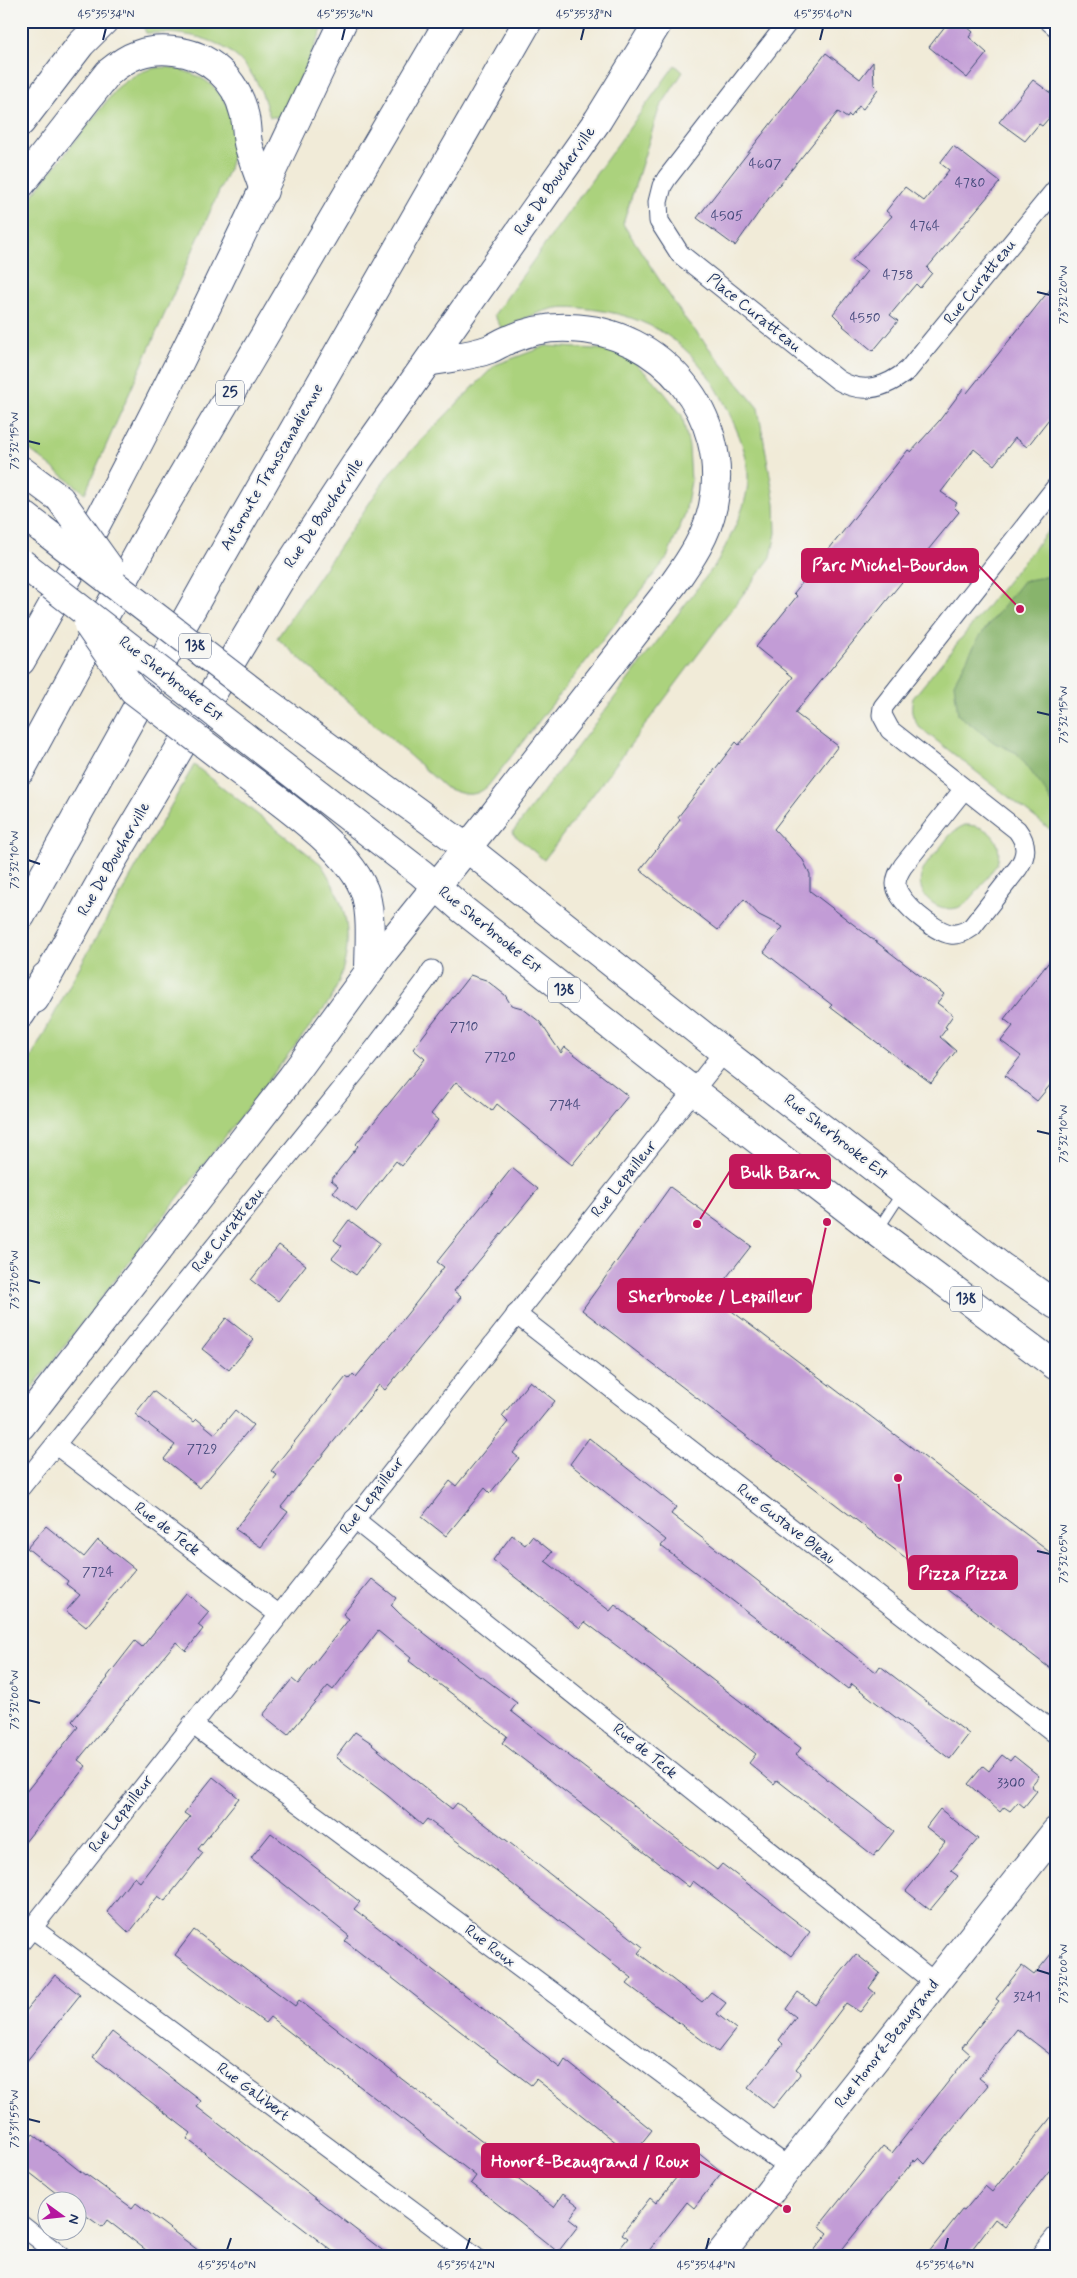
<svg xmlns="http://www.w3.org/2000/svg" width="1077" height="2278" font-family="Mynerve,sans-serif">
<style>
.green{fill:#abd27d;stroke:#63806e}
.forest{fill:#88b46c;stroke:#527265}
.building{fill:#c29cd6}
.lines{fill:none;stroke-linecap:round;stroke-linejoin:round}
.lane-casing{stroke:#3b4b70;stroke-width:12}
.street-casing{stroke:#3b4b70;stroke-width:21}
.secondary-casing{stroke:#3b4b70;stroke-width:30}
.primary-casing{stroke:#3b4b70;stroke-width:30}
.highway-casing{stroke:#3b4b70;stroke-width:30}
.lane{stroke:#fff;stroke-width:10}
.street{stroke:#fff;stroke-width:19}
.secondary{stroke:#fff;stroke-width:28}
.primary{stroke:#fff;stroke-width:28}
.highway{stroke:#fff;stroke-width:28}
.primary-bridge-casing{stroke:#3b4b70;stroke-width:30;stroke-linecap:butt}
.primary-bridge{stroke:#fff;stroke-width:28}
.ticks{fill:none;stroke:#1b2f5e;stroke-width:2}
.labels{text-anchor:middle;dominant-baseline:central;stroke-width:4;stroke-linejoin:round;paint-order:stroke}
.number-label{font-size:14px;fill:#454a7c}
.shield{fill:#f6f6f2;stroke:#5d6b8a;stroke-width:1}
.shield-label{font-size:15px;font-weight:bold;fill:#1b2f5e}
.street-label{font-size:16px;fill:#1b2f5e;stroke:#f6f6f2}
.leader{fill:none;stroke:#c2185b;stroke-width:2}
.callout-dot{fill:#c2185b;stroke:#f6f6f2;stroke-width:2}
.callout{fill:#c2185b;stroke:#c2185b;stroke-width:2}
.callout-label{font-size:18px;text-anchor:middle;font-weight:bold;fill:#fff}
.neatline{fill:none;stroke:#1b2f5e;stroke-width:2}
.ticks-label{font-size:12px;text-anchor:middle;fill:#1b2f5e}
</style>
<rect width="100%" height="100%" fill="#f6f6f2"/>
<filter id="ink" filterUnits="userSpaceOnUse"><feTurbulence type="fractalNoise" baseFrequency=".02" numOctaves="2"/><feDisplacementMap in="SourceGraphic" scale="10" xChannelSelector="R" yChannelSelector="G"/><feConvolveMatrix kernelMatrix="1 2 1 2 8 2 1 2 1" color-interpolation-filters="sRGB"/></filter>
<filter id="wash" filterUnits="userSpaceOnUse"><feTurbulence type="fractalNoise" baseFrequency=".0096" numOctaves="4" result="noise"/><feDisplacementMap in="SourceGraphic" scale="20" xChannelSelector="R" yChannelSelector="G"/><feGaussianBlur stdDeviation="1.12" result="paint"/><feColorMatrix in="noise" values="0 0 0 0 0 0 0 0 0 0 0 0 0 0 0 0 0 1.4 0 .05"/><feComposite in="paint" operator="in"/></filter>
<g filter="url(#wash)">
<rect width="100%" height="100%" fill="#f1ebd8"/>
<g class="green">
<path d="M141,21H326L283,117H270C265,104 262,89 254,78C229,37 189,32 146,33Z"/>
<path d="M675,65L683,72L659,109L623,224L683,316L758,408L775,503L776,533L771,557L544,860L512,833L718,561C730,536 747,509 748,480C749,454 737,431 727,408C700,352 660,319 597,310C582,308 563,305 548,310C533,314 517,322 502,329L494,315Z"/>
<path d="M167,67C209,74 232,94 235,139C235,148 231,160 229,169L85,493L21,443V210L117,88C135,74 144,68 167,67Z"/>
<path d="M546,346L611,350L634,362L659,386L682,415L689,447L691,481L685,514L667,558L488,786C474,799 462,794 446,788L277,638L392,470L495,365Z"/>
<path d="M1056,521V834L919,727C912,717 910,710 913,698Z"/>
<path d="M194,765L321,864C352,913 356,947 331,999L21,1402V1077L75,975Z"/>
<path d="M965,825C989,825 1004,841 997,864C988,876 976,895 965,904C947,918 915,899 921,876C924,865 933,856 940,848C948,837 953,830 965,825Z"/>
</g>
<polygon class="forest" points="1050,576 1056,579 1056,809 1041,785 1017,753 995,743 958,715 954,683 979,637 1023,581"/>
<g id="blocks">
<g class="building">
<polygon points="949,21 960,21 973,32 969,37 987,53 967,78 929,47"/>
<polygon points="826,53 860,79 873,62 874,85 878,89 863,109 859,106 851,117 849,115 847,118 838,112 771,195 735,246 697,218"/>
<polygon points="1033,80 1056,97 1056,110 1042,126 1039,124 1025,141 999,122"/>
<polygon points="953,146 1000,182 927,268 932,273 920,288 916,284 890,315 898,321 873,351 843,326 844,325 833,314 867,271 852,260 892,216 886,211 905,187 924,201 949,170 940,163"/>
<polygon points="1056,282 1056,410 1027,447 1015,438 994,465 974,449 941,492 957,503 954,507 959,512 795,713 838,746 774,829 803,860 810,874 810,891 944,994 937,1003 953,1015 945,1027 947,1028 940,1037 956,1051 931,1083 830,1007 832,1005 764,952 783,927 759,915 744,899 718,930 640,870 680,820 678,817 736,742 739,745 793,677 756,647 797,596 794,593 908,450 911,452 939,421 963,389 967,393"/>
<polygon points="1056,953 1056,1078 1037,1101 1005,1076 1021,1056 1001,1041 1013,1026 1004,1019"/>
<polygon points="470,975 486,980 505,995 511,1005 522,1008 540,1022 561,1053 565,1047 628,1096 572,1165 497,1104 492,1111 456,1082 431,1114 438,1120 402,1166 396,1161 357,1211 333,1192 338,1186 331,1180 358,1146 356,1144 425,1059 413,1049"/>
<polygon points="512,1168 538,1189 454,1291 461,1297 432,1333 385,1390 379,1385 281,1507 288,1512 261,1547 235,1529 277,1475 271,1471 346,1377 349,1379 353,1374 356,1377 408,1313 444,1267 437,1262"/>
<polygon points="670,1187 751,1246 712,1296 1056,1557 1056,1673 582,1310"/>
<polygon points="349,1220 380,1243 356,1275 332,1258 342,1246 334,1240"/>
<polygon points="279,1245 306,1265 278,1301 251,1280"/>
<polygon points="226,1318 254,1340 229,1370 202,1349"/>
<polygon points="530,1381 555,1401 513,1453 519,1458 490,1493 485,1488 446,1536 422,1517 450,1481 456,1486 508,1422 502,1416"/>
<polygon points="153,1391 194,1422 197,1419 215,1434 235,1410 253,1425 200,1488 164,1459 175,1445 135,1414"/>
<polygon points="589,1438 676,1507 671,1514 876,1672 880,1666 969,1734 950,1759 852,1684 848,1689 661,1546 666,1540 570,1464"/>
<polygon points="46,1526 84,1557 98,1540 135,1569 86,1627 66,1611 80,1595 66,1584 68,1581 27,1548"/>
<polygon points="512,1535 525,1545 532,1536 552,1552 545,1561 548,1563 610,1611 615,1605 801,1748 796,1755 894,1831 874,1856 777,1780 774,1784 749,1763 756,1754 649,1670 585,1622 580,1628 493,1560"/>
<polygon points="372,1579 396,1598 391,1605 400,1614 480,1677 481,1676 517,1703 511,1711 717,1870 722,1864 810,1932 791,1956 693,1881 689,1887 502,1743 507,1736 409,1661 411,1658 378,1631 333,1690 328,1686 288,1735 263,1715 292,1679 298,1684 349,1619 343,1614"/>
<polygon points="186,1593 209,1612 198,1625 203,1629 186,1651 176,1642 78,1760 86,1766 21,1847 21,1798 78,1727 72,1721 108,1678 107,1677 135,1641 142,1647"/>
<polygon points="355,1732 373,1744 372,1745 390,1760 452,1809 457,1803 510,1843 643,1947 638,1953 702,2002 711,1992 726,2003 717,2014 736,2029 718,2052 627,1984 632,1978 474,1854 427,1819 422,1825 388,1796 336,1757"/>
<polygon points="1002,1755 1010,1761 1014,1756 1039,1776 1031,1786 1037,1791 1024,1807 1018,1802 1010,1811 1004,1807 1000,1812 968,1784 983,1766 989,1771"/>
<polygon points="213,1777 239,1798 198,1849 203,1853 165,1901 158,1896 129,1933 107,1912 134,1877 140,1882 190,1817 184,1813"/>
<polygon points="940,1809 978,1839 951,1871 958,1876 930,1910 906,1891 945,1842 926,1827"/>
<polygon points="271,1833 360,1902 354,1909 416,1957 560,2068 565,2060 652,2130 632,2155 536,2079 531,2085 478,2045 345,1941 349,1936 251,1858"/>
<polygon points="194,1930 295,2006 299,2000 485,2143 480,2150 554,2207 563,2194 579,2206 569,2219 578,2226 558,2252 471,2183 476,2176 270,2017 265,2023 175,1955"/>
<polygon points="1056,1948 1056,2059 1017,2029 979,2078 988,2085 925,2164 919,2158 915,2162 914,2160 836,2257 809,2257 828,2233 819,2226 883,2146 892,2153 930,2105 970,2054 962,2047 999,2001 996,1999 1022,1966 1034,1975"/>
<polygon points="856,1954 880,1973 869,1988 875,1993 860,2012 846,2003 796,2069 801,2073 773,2108 748,2088 783,2044 779,2040 796,2017 786,2009 798,1992 815,2005"/>
<polygon points="55,1975 80,1995 21,2068 21,2017"/>
<polygon points="112,2032 201,2101 197,2107 391,2257 340,2257 187,2139 191,2133 93,2057"/>
<polygon points="1056,2111 1056,2162 1005,2227 995,2219 966,2257 925,2257 962,2210 964,2211 985,2186 992,2192"/>
<polygon points="33,2134 85,2175 86,2174 132,2208 136,2203 207,2257 155,2257 107,2220 102,2227 78,2210 78,2200 65,2200 21,2166 21,2150"/>
<polygon points="697,2152 722,2172 694,2208 687,2202 644,2257 613,2257 628,2238 622,2234 650,2198 656,2203"/>
</g>
</g>
</g>
<g filter="url(#ink)">
<use href="#blocks" fill-opacity="0" stroke="#3b4b70" stroke-width="1"/>
<g class="lines">
<defs>
<polyline id="lane" points="877,1231 903,1191"/>
<g id="street">
<path d="M789,21L667,178L662,186L658,202L659,221L680,254L838,380C863,395 886,388 908,370L1056,189"/>
<polyline points="1049,21 1056,27"/>
<path d="M964,789L903,866C899,872 896,877 896,884C896,901 935,932 951,934C959,935 965,932 972,927L1018,868C1028,854 1027,843 1017,830L890,730L882,715L883,707L1056,487"/>
<polyline points="516,1314 1056,1734"/>
<polyline points="56,1445 278,1614"/>
<polyline points="21,1487 374,1049 424,983 432,970"/>
<polyline points="354,1519 935,1983"/>
<polyline points="192,1724 789,2168"/>
<polyline points="32,1928 475,2257"/>
<polyline points="21,1942 724,1052"/>
<polyline points="21,2225 62,2257"/>
<polyline points="1039,2257 1056,2236"/>
</g>
<g id="secondary">
<path d="M21,661C140,454 241,237 343,21"/>
<polyline points="35,999 114,858 286,570 359,459 598,120 659,21"/>
<polyline points="718,2257 1056,1831"/>
</g>
<g id="primary">
<polyline points="21,122 81,44 104,21"/>
<path d="M21,184L108,73C129,55 147,48 174,51C208,54 236,79 244,113C247,123 246,133 248,143C252,159 259,175 264,191"/>
<polyline points="21,470 60,499"/>
<polyline points="21,513 42,529"/>
<polyline points="260,697 467,848 724,1052 1002,1267 1056,1305"/>
<polyline points="240,733 421,873 462,909 669,1072 877,1232 1056,1366"/>
<path d="M225,760C264,791 353,848 366,896C372,920 369,948 369,973"/>
<path d="M21,1426L292,1077L384,951L491,818L674,583C691,559 707,535 713,506C732,415 661,330 570,328C549,327 529,331 511,339C504,341 497,346 490,349C471,356 448,358 428,362"/>
</g>
<g id="highway">
<polyline points="21,770 162,510 449,21"/>
<polyline points="21,916 213,571 528,21"/>
<polyline points="21,1014 45,977"/>
</g>
</defs>
<use href="#lane" class="lane-casing"/>
<use href="#street" class="street-casing"/>
<use href="#secondary" class="secondary-casing"/>
<use href="#primary" class="primary-casing"/>
<use href="#highway" class="highway-casing"/>
<use href="#lane" class="lane"/>
<use href="#street" class="street"/>
<use href="#secondary" class="secondary"/>
<use href="#primary" class="primary"/>
<use href="#highway" class="highway"/>
<defs>
<g id="primary-bridge">
<polyline points="60,499 111,570"/>
<polyline points="42,529 260,697"/>
<polyline points="22,563 240,733"/>
<polyline points="88,625 133,690 225,760"/>
</g>
</defs>
<use href="#primary-bridge" class="primary-bridge-casing"/>
<use href="#primary-bridge" class="primary-bridge"/>
</g>
</g>
<path class="ticks" d="M103,40L106,28M342,40L345,28M581,40L584,28M820,40L823,28M1037,292L1050,295M28,441L40,444M1037,712L1050,715M28,860L40,864M1037,1131L1050,1134M28,1280L40,1283M1037,1551L1050,1554M28,1700L40,1703M1037,1970L1050,1974M28,2119L40,2122M227,2250L231,2238M466,2250L470,2238M706,2250L709,2238M945,2250L948,2238"/>
<g class="labels">
<g class="number-label">
<text x="765" y="164">4607</text>
<text x="970" y="183">4780</text>
<text x="727" y="216">4505</text>
<text x="925" y="226">4764</text>
<text x="898" y="275">4758</text>
<text x="865" y="318">4550</text>
<text x="464" y="1027">7710</text>
<text x="500" y="1057">7720</text>
<text x="565" y="1105">7744</text>
<text x="202" y="1449">7729</text>
<text x="98" y="1572">7724</text>
<text x="1011" y="1783">3300</text>
<text x="1027" y="1997">3241</text>
</g>
<g class="shield">
<rect x="216" y="380.5" width="28" height="25" rx="4"/>
<rect x="179" y="633.5" width="32" height="25" rx="4"/>
<rect x="548" y="977.5" width="32" height="25" rx="4"/>
<rect x="950" y="1286.5" width="32" height="25" rx="4"/>
</g>
<g class="shield-label">
<text x="230" y="393">25</text>
<text x="195" y="646">138</text>
<text x="564" y="990">138</text>
<text x="966" y="1299">138</text>
</g>
<g class="street-label">
<text transform="translate(555 181) rotate(-55)">Rue De Boucherville</text>
<text transform="translate(980 282) rotate(-51)">Rue Curatteau</text>
<text transform="translate(754 313) rotate(39)">Place Curatteau</text>
<text transform="translate(272 467) rotate(-60)">Autoroute Transcanadienne</text>
<text transform="translate(324 513) rotate(-56)">Rue De Boucherville</text>
<text transform="translate(171 679) rotate(38)">Rue Sherbrooke Est</text>
<text transform="translate(114 859) rotate(-60)">Rue De Boucherville</text>
<text transform="translate(490 930) rotate(39)">Rue Sherbrooke Est</text>
<text transform="translate(836 1137) rotate(38)">Rue Sherbrooke Est</text>
<text transform="translate(624 1179) rotate(-51)">Rue Lepailleur</text>
<text transform="translate(228 1230) rotate(-51)">Rue Curatteau</text>
<text transform="translate(372 1496) rotate(-52)">Rue Lepailleur</text>
<text transform="translate(786 1524) rotate(38)">Rue Gustave Bleau</text>
<text transform="translate(167 1529) rotate(37)">Rue de Teck</text>
<text transform="translate(645 1751) rotate(39)">Rue de Teck</text>
<text transform="translate(121 1814) rotate(-52)">Rue Lepailleur</text>
<text transform="translate(490 1946) rotate(37)">Rue Roux</text>
<text transform="translate(887 2044) rotate(-52)">Rue Honoré-Beaugrand</text>
<text transform="translate(253 2092) rotate(37)">Rue Galibert</text>
</g>
</g>
<path class="leader" d="M1020 609L978 565M697 1224L730 1171M827 1222L811 1295M898 1478L909 1573M787 2209L699 2161"/>
<g class="callout-dot">
<circle cx="1020" cy="609" r="5"/>
<circle cx="697" cy="1224" r="5"/>
<circle cx="827" cy="1222" r="5"/>
<circle cx="898" cy="1478" r="5"/>
<circle cx="787" cy="2209" r="5"/>
</g>
<g class="callout">
<rect x="802" y="549" width="176" height="33" rx="5"/>
<rect x="730" y="1155" width="100" height="33" rx="5"/>
<rect x="618" y="1279" width="193" height="33" rx="5"/>
<rect x="909" y="1556" width="108" height="33" rx="5"/>
<rect x="482" y="2144" width="217" height="33" rx="5"/>
</g>
<g class="callout-label">
<text x="890" y="571">Parc Michel-Bourdon</text>
<text x="780" y="1178">Bulk Barn</text>
<text x="715" y="1302">Sherbrooke / Lepailleur</text>
<text x="963" y="1579">Pizza Pizza</text>
<text x="590" y="2167">Honoré-Beaugrand / Roux</text>
</g>
<rect width="1077" height="2278" fill="none" stroke="#f6f6f2" stroke-width="55"/>
<g transform="translate(62 2216) rotate(105)"><circle r="24" fill="#f6f6f2" stroke="#9ea6b7"/>
<path d="M0-4L9 19L0 12L-9 19Z" fill="#b5179e"/>
<text y="-8" font-size="14" font-weight="bold" text-anchor="middle" fill="#1b2f5e">N</text>
</g>
<rect x="28" y="28" width="1022" height="2222" class="neatline"/>
<g class="ticks-label">
<text x="106" y="18">45°35'34"N</text>
<text x="345" y="18">45°35'36"N</text>
<text x="584" y="18">45°35'38"N</text>
<text x="823" y="18">45°35'40"N</text>
<text transform="translate(1063 295) rotate(-90)" y="4">73°32'20"W</text>
<text transform="translate(14 441) rotate(-90)" y="4">73°32'15"W</text>
<text transform="translate(1063 715) rotate(-90)" y="4">73°32'15"W</text>
<text transform="translate(14 860) rotate(-90)" y="4">73°32'10"W</text>
<text transform="translate(1063 1134) rotate(-90)" y="4">73°32'10"W</text>
<text transform="translate(14 1280) rotate(-90)" y="4">73°32'05"W</text>
<text transform="translate(1063 1554) rotate(-90)" y="4">73°32'05"W</text>
<text transform="translate(14 1700) rotate(-90)" y="4">73°32'00"W</text>
<text transform="translate(1063 1974) rotate(-90)" y="4">73°32'00"W</text>
<text transform="translate(14 2119) rotate(-90)" y="4">73°31'55"W</text>
<text x="227" y="2269">45°35'40"N</text>
<text x="466" y="2269">45°35'42"N</text>
<text x="706" y="2269">45°35'44"N</text>
<text x="945" y="2269">45°35'46"N</text>
</g>
</svg>
